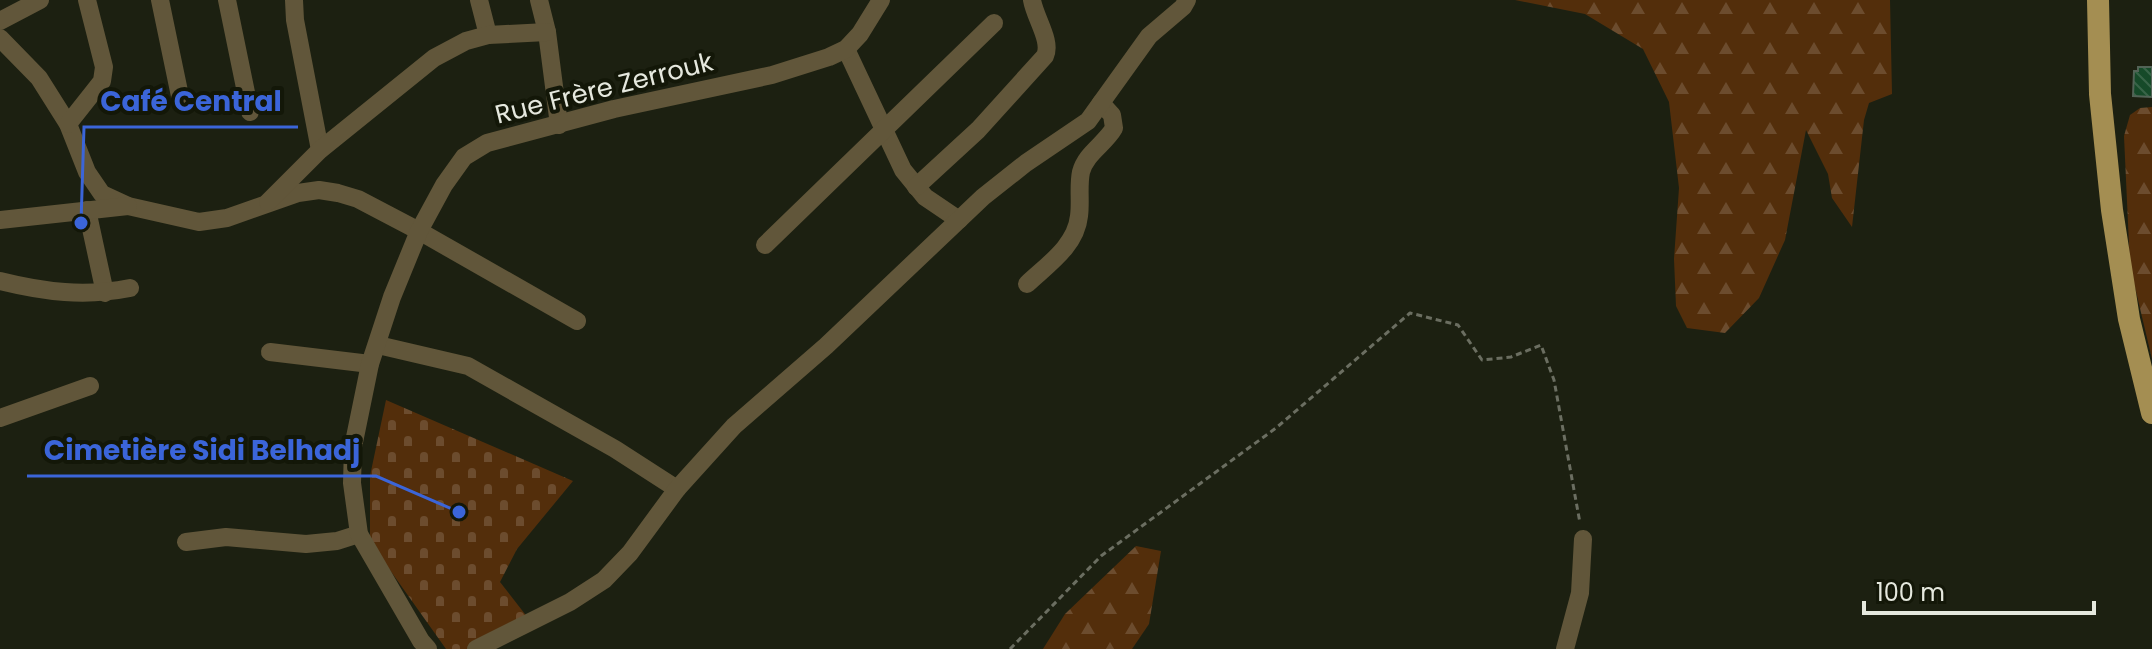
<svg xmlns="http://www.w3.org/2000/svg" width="2152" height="649" font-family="Poppins,sans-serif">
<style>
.forest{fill:url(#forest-firs)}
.cemetery{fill:url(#cemetery-stones)}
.building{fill:url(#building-back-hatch);stroke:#526356;stroke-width:2}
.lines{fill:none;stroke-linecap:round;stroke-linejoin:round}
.path{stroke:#6b6e61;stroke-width:3;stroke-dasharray:6 4;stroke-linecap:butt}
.minor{stroke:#61563a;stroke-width:18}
.major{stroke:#a48e52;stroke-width:22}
.labels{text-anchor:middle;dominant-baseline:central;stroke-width:8;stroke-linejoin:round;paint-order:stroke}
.street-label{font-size:26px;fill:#e5e8de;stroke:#131708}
.leader{fill:none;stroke:#3b65d9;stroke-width:3}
.callout-dot{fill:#3b65d9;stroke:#131708;stroke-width:3}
.callout-label{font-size:28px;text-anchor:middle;font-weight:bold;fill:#3b65d9;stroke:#131708;stroke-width:8;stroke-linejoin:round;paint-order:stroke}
</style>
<defs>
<pattern id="forest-firs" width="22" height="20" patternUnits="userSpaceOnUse" patternTransform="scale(2)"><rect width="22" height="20" fill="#532e0b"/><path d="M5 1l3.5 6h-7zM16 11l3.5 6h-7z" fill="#6c4c2e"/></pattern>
<pattern id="cemetery-stones" width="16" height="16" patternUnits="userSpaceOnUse" patternTransform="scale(2)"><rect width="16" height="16" fill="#532e0b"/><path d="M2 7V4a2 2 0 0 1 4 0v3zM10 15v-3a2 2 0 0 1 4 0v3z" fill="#6c4c2e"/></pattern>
<pattern id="building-back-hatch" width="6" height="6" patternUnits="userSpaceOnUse" patternTransform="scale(2)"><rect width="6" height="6" fill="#164a29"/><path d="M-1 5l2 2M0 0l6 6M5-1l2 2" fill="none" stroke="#386448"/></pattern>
</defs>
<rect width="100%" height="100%" fill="#1c2011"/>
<g class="forest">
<polygon points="1515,0 1890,0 1892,94 1869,103 1864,120 1852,227 1832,198 1828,174 1806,130 1785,240 1759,298 1725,333 1687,328 1676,306 1674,259 1679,188 1669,102 1643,49 1585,14"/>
<polygon points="2152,107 2152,359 2130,266 2124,136 2130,115 2140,108"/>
<polygon points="1136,546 1161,551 1149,624 1132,649 1043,649 1065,614"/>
</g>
<polygon class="cemetery" points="386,400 573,481 517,549 500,582 528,618 484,649 446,649 370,542 370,476"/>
<polygon class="building" points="2138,67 2152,67 2152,97 2133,96 2134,71 2138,71"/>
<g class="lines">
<polyline class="path" points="1010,649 1101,556 1276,428 1410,313 1458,325 1482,360 1511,357 1541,345 1554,380 1580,523"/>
<g class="minor">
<polyline points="160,0 181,101"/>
<polyline points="227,0 250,112"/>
<polyline points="294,0 295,20 320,150"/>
<polyline points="479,0 488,35"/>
<polyline points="539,0 547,32 559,125"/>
<polyline points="0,21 40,0"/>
<polyline points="0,38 39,78 68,124 87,172 102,194 128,206 199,222 227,218 298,193 319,190 338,193 358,199 419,231 577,321"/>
<polyline points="846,49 903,170 925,197 959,220"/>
<polyline points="68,124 102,81 104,67 87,0"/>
<path d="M916,187L978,130L1045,56C1052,41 1035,18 1032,0"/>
<polyline points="268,202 320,150 434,58 466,41 488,35 547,32"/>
<polyline points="87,210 105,293"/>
<polyline points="0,220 128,206"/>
<polyline points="765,245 994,23"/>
<path d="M0,281C44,292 85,297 130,288"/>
<path d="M1027,284C1047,265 1076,246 1079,216C1081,202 1078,186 1081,172C1086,153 1105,144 1114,128L1112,115L1101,103"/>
<polyline points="378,345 468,366 615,449 677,489"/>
<polyline points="270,352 370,364"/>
<polyline points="0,418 90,386"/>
<polyline points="186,542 226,537 306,544 337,541 359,534"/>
<polyline points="428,649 421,641 359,534 352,483 353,447 370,364 392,297 419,231 444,185 464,157 487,143 614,109 772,75 829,57 846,49 860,34 881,0"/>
<polyline points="476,649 570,602 604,580 630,553 677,489 734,426 826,346 983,197 1026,163 1088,121 1149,36 1183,7 1187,0"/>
<polyline points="1565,649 1580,593 1583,539"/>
</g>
<polyline class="major" points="2098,0 2100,94 2112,210 2129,319 2152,413"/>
</g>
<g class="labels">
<g class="street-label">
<text transform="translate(604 88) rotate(-14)">Rue Frère Zerrouk</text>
</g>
</g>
<path class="leader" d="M81 223L84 127H298M459 512L376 476H27"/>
<g class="callout-dot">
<circle cx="81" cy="223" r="8"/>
<circle cx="459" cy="512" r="8"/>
</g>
<g class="callout-label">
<text x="191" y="111">Café Central</text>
<text x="202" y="460">Cimetière Sidi Belhadj</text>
</g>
<path d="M1864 601v12h230v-12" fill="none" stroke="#e5e8de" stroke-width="4"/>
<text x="1876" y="601" font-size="24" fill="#e5e8de" stroke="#131708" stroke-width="6" paint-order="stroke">100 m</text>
</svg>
